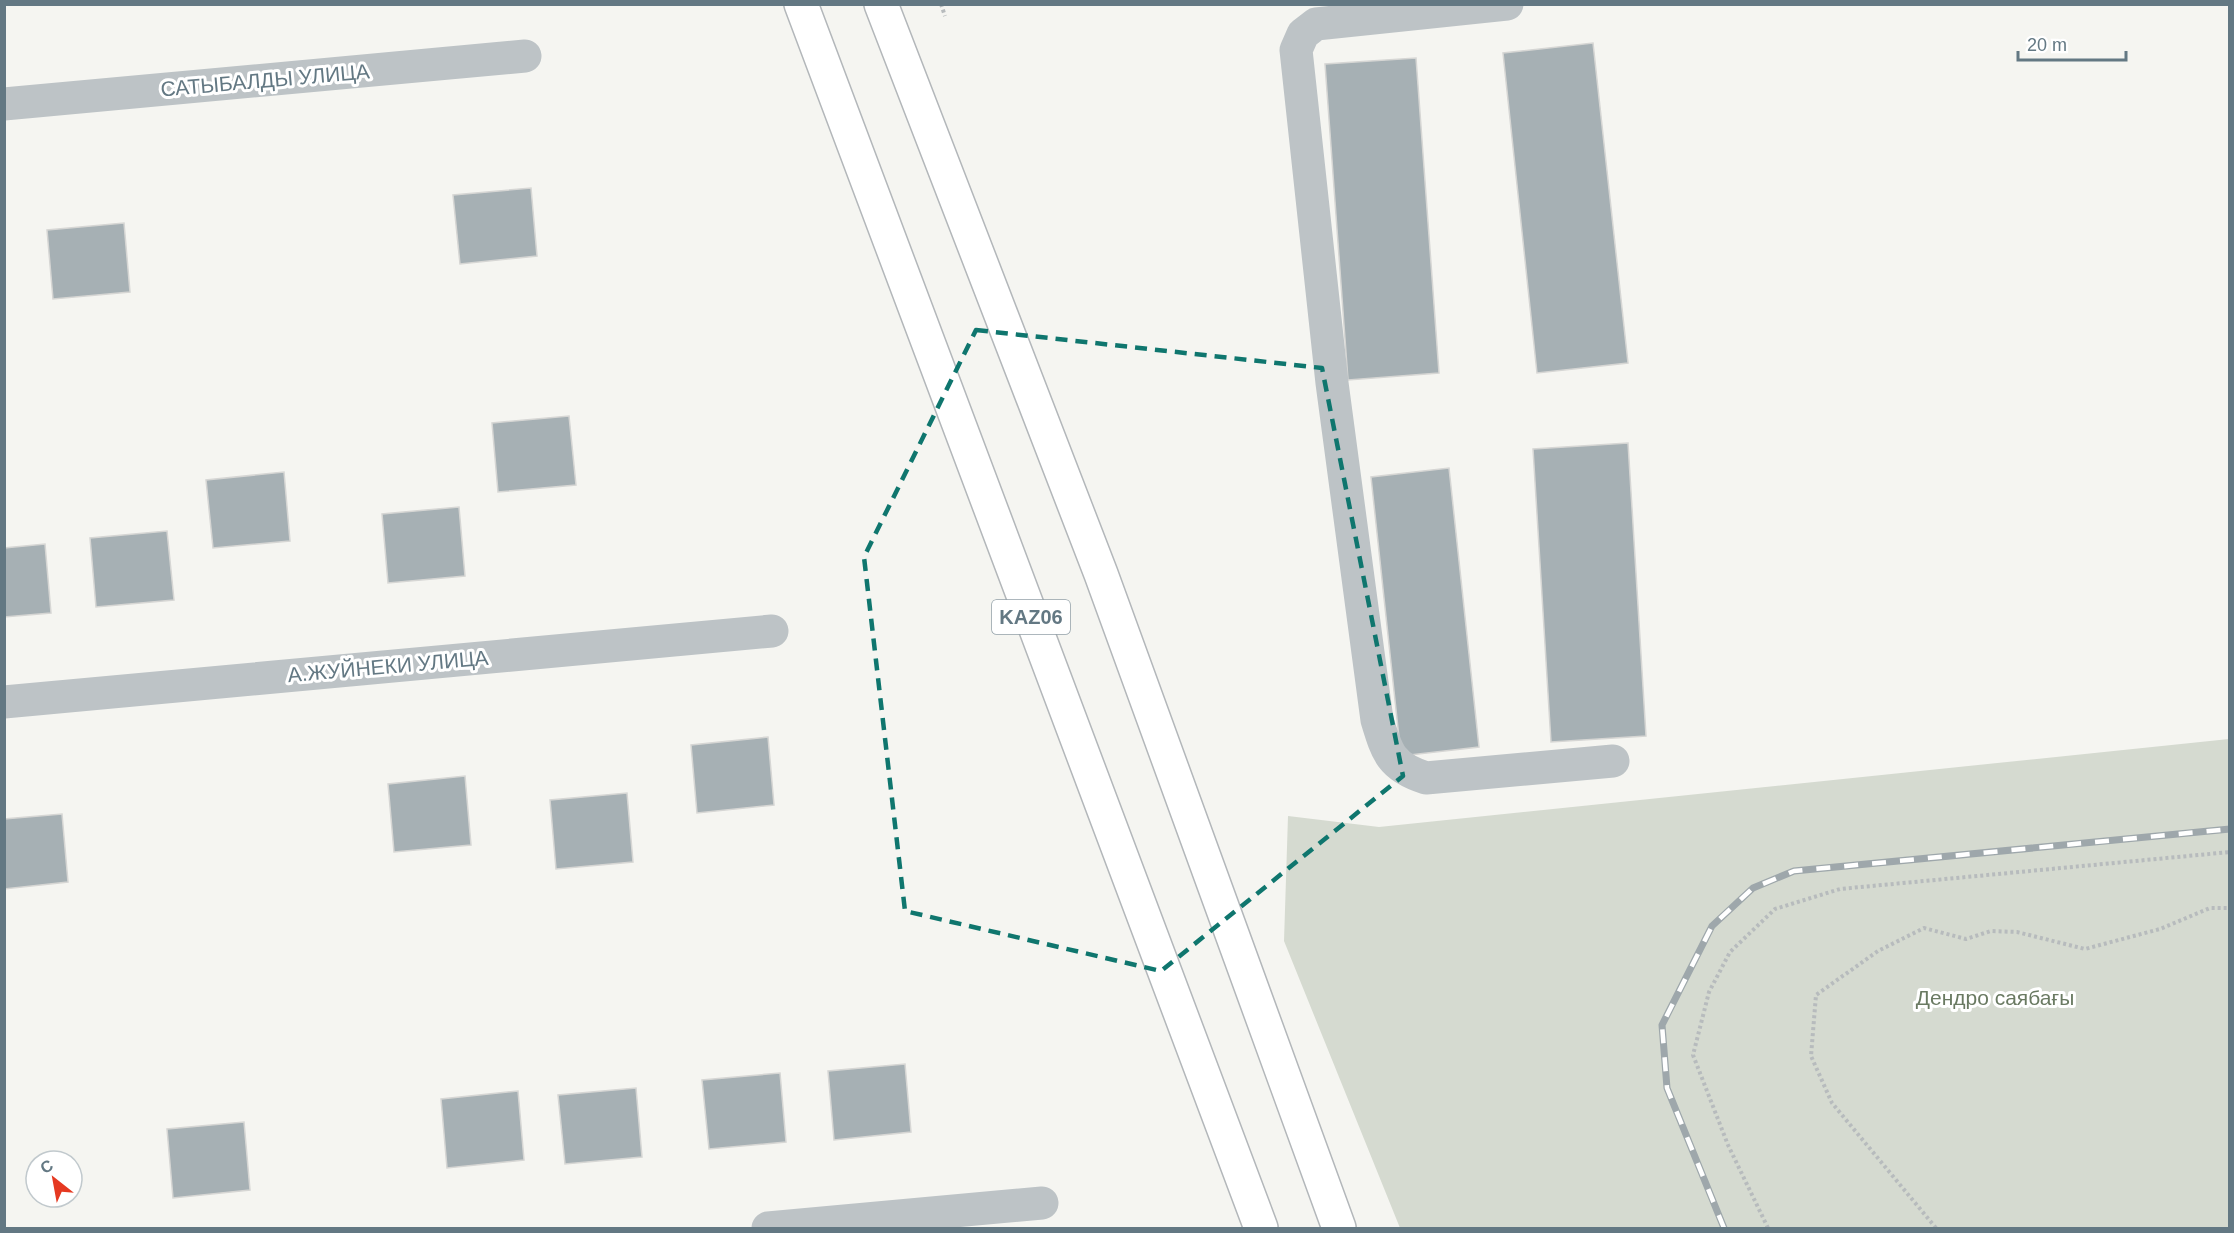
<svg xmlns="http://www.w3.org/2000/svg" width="2234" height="1233" font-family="Helvetica,sans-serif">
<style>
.green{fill:#d5dad0}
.building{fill:#a6b0b4;stroke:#d6d6d4;stroke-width:1.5}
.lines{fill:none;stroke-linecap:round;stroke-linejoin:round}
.highway-casing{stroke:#b3b7ba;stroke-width:36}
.path{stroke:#b7bbbd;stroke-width:4;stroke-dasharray:3 3;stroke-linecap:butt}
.street{stroke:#bdc3c6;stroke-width:33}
.highway{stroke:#fff;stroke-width:33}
.rail-casing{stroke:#9ea7ab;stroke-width:7}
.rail{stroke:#fff;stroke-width:4.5;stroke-dasharray:14;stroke-linecap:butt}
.marked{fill:none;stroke:#0f766e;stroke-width:4.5;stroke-dasharray:12 8;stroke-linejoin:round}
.labels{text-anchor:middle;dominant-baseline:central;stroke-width:6;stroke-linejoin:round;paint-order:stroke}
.shield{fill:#fff;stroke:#92a0a8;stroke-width:1.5}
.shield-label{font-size:20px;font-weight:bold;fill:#637883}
.street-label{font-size:21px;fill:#637883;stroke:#fff}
.park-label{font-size:21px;fill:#6a7a62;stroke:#fff}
</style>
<rect width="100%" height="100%" fill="#f5f5f1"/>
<polygon class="green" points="2229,739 2229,1228 1400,1228 1284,941 1288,816 1379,827"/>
<g class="building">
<polygon points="1593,43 1628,363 1537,373 1503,53"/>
<polygon points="1416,58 1439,373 1348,380 1325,64"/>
<polygon points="531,188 537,256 460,264 453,195"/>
<polygon points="124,223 130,292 53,299 47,230"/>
<polygon points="569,416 576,485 498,492 492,423"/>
<polygon points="1628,443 1646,736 1551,742 1533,449"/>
<polygon points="1449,468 1479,747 1401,756 1371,477"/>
<polygon points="284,472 290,541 213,548 206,480"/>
<polygon points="459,507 465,576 388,583 382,514"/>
<polygon points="167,531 174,600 96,607 90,538"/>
<polygon points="45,544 51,613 4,617 4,548"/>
<polygon points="768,737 774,805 697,813 691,745"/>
<polygon points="465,776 471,845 394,852 388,784"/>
<polygon points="627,793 633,862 556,869 550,800"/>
<polygon points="62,814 68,882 4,889 4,819"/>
<polygon points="905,1064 911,1132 834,1140 828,1071"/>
<polygon points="780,1073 786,1142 709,1149 702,1080"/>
<polygon points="636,1088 642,1157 565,1164 558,1095"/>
<polygon points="518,1091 524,1160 447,1168 441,1099"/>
<polygon points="244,1122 250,1190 173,1198 167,1129"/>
</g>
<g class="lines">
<defs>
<g id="highway">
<polyline points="801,4 1261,1228"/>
<polyline points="881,4 1101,574 1339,1228"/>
</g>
</defs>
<use href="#highway" class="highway-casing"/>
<g class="path">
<polyline points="941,4 945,16"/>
<polyline points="1768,1228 1728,1145 1693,1055 1709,992 1730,952 1775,909 1840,889 2230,852"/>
<polyline points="1936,1228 1832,1103 1811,1056 1816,995 1878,951 1924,928 1966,939 1991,931 2017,932 2085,949 2160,929 2210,908 2230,908"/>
</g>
<g class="street">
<path d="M1507,4L1316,24L1303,34L1296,50L1332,383L1377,720C1387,753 1391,767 1426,778L1613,761"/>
<polyline points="4,104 525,56"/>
<polyline points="4,702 772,631"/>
<polyline points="768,1228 1042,1203"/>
</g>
<use href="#highway" class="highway"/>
<defs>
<polyline id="rail" points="1724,1228 1667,1088 1662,1025 1712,926 1753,888 1794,871 2230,829"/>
</defs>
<use href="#rail" class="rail-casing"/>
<use href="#rail" class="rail"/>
</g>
<path class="marked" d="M976,330L1322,368L1403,776L1161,971L905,911L864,557Z"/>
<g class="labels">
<rect class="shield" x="992" y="600" width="78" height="34" rx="4.5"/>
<g class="shield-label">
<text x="1031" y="617">KАZ06</text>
</g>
<g class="street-label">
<text transform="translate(265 80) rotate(-5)">САТЫБАЛДЫ УЛИЦА</text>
<text transform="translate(388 666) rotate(-5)">А.ЖУЙНЕКИ УЛИЦА</text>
</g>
<g class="park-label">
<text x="1995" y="997">Дендро саябағы</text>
</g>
</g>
<rect width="2234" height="1233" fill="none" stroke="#637883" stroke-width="12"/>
<g transform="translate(54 1179) rotate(329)"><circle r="28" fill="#ffffff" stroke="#c1c9cd" stroke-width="1.5"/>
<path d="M0-4.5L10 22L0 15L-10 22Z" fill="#e53921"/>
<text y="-9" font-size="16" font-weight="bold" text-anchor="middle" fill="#637883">С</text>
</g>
<path d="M2018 51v9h108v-9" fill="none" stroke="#637883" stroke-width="3"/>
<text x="2027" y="51" font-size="18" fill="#637883" stroke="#ffffff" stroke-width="4.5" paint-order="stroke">20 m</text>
</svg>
